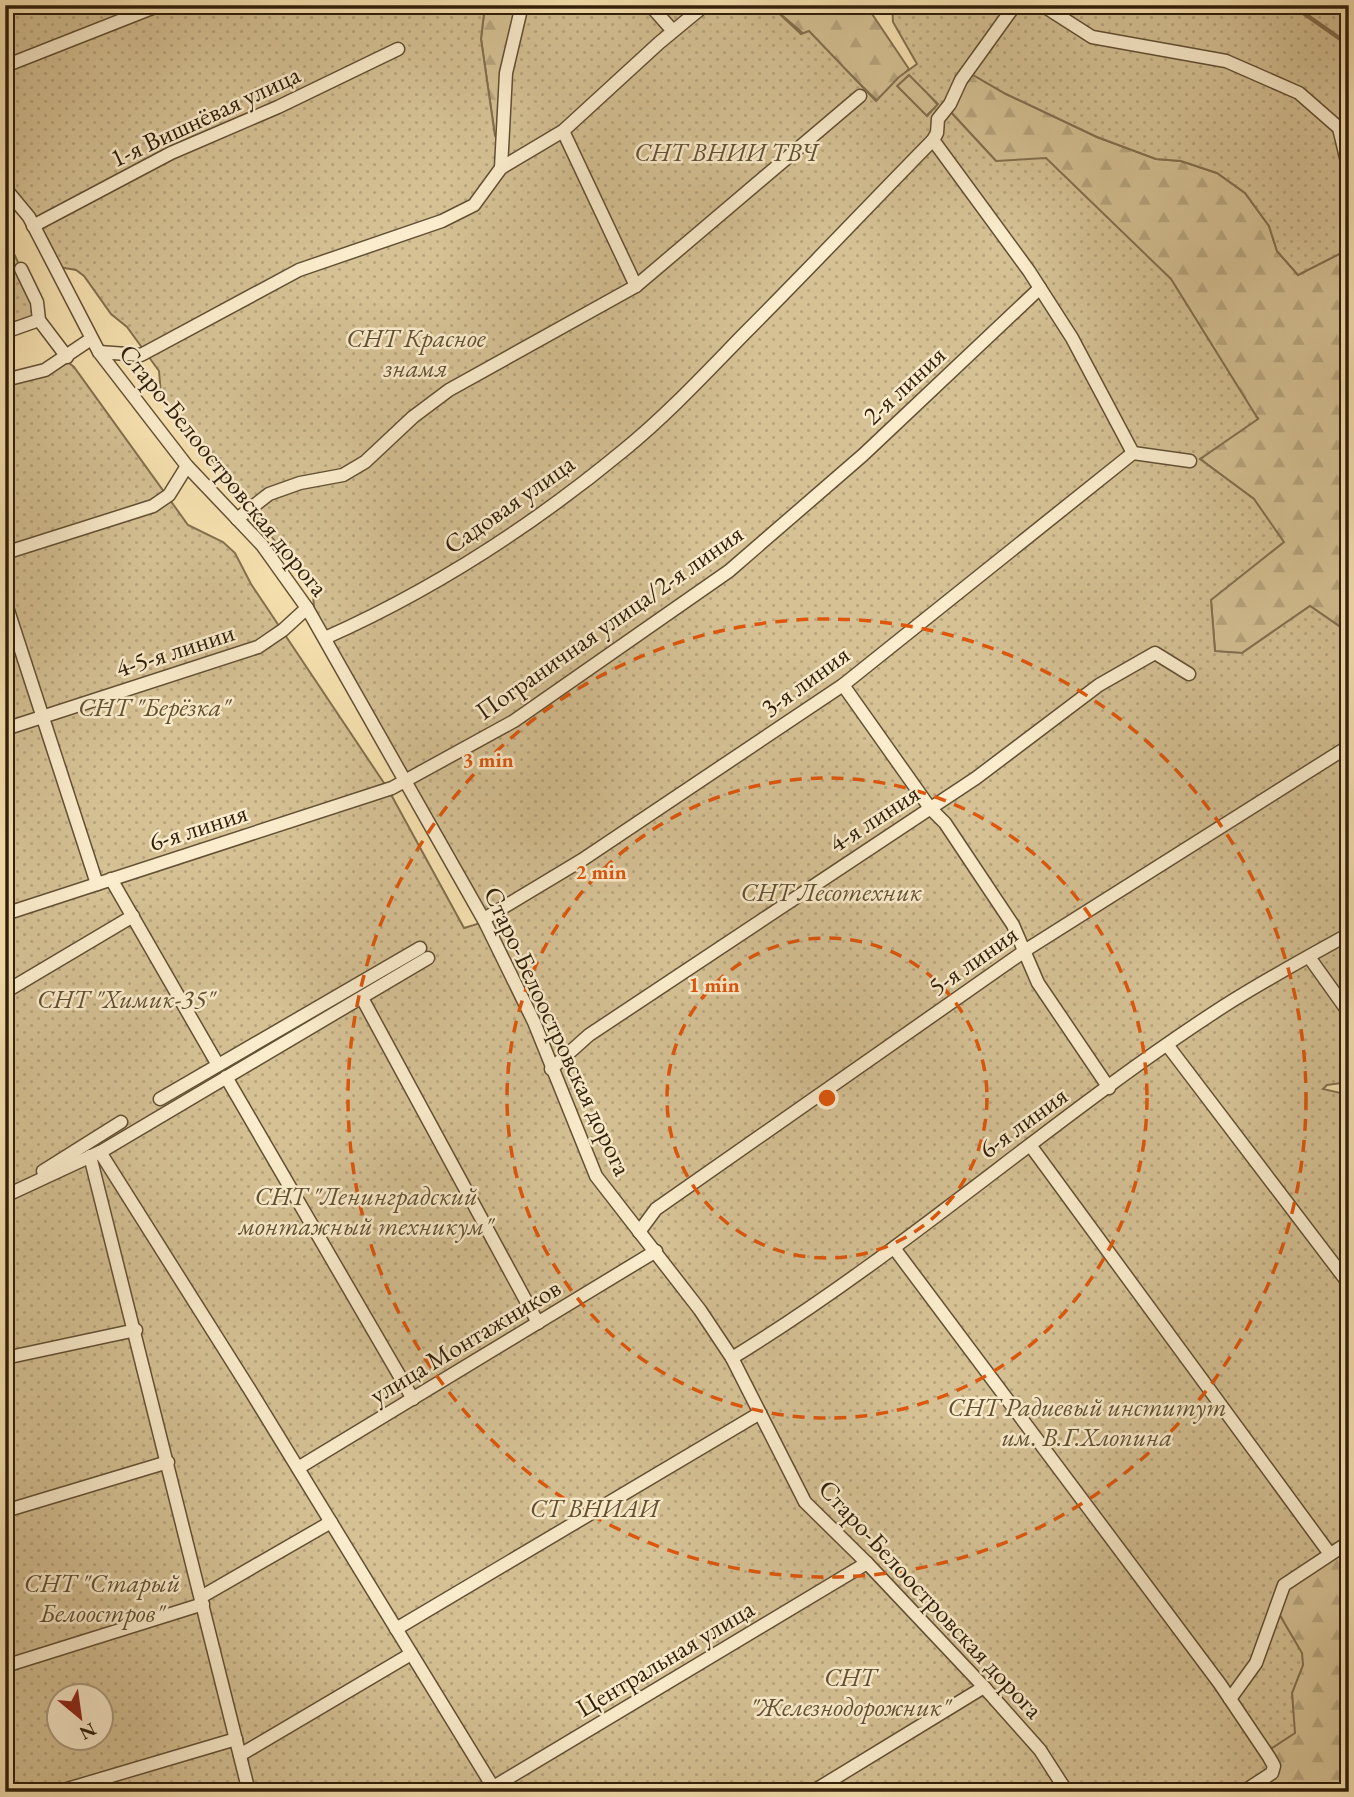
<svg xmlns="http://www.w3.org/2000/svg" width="1354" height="1797" font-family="'EB Garamond',serif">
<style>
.grass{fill:#d5c194;stroke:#83704f;stroke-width:2}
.forest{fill:url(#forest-firs);stroke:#83704f;stroke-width:2}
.park{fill:url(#park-dots);stroke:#83704f;stroke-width:2;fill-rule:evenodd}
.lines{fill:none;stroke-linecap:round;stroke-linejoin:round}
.stream{stroke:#806c4c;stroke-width:4.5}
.street-casing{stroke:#625034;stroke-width:15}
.street{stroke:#faeccc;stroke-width:12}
.ring{fill:none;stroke:#df560c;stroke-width:3.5;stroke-dasharray:12 9}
.labels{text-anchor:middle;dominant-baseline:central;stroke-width:5;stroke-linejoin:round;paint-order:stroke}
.street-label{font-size:26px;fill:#311f0a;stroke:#faeccc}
.park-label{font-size:26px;font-style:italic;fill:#625033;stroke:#faeccc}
.centre{fill:#df560c;stroke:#faeccc;stroke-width:3.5}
.ring-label{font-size:21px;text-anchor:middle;font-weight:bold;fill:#df560c;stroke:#faeccc;stroke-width:5;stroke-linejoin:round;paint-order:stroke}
</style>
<defs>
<pattern id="forest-firs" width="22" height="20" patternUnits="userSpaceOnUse" patternTransform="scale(1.75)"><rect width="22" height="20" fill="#d5c194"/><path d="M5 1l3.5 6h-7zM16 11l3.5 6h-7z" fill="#b7a57e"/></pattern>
<pattern id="park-dots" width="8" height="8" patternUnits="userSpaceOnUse" patternTransform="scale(1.75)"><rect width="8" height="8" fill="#d5c194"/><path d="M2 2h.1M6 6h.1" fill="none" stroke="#b7a57e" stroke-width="1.8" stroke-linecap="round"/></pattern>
</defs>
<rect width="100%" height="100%" fill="#f7e2b0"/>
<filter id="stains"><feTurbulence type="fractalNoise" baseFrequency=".00286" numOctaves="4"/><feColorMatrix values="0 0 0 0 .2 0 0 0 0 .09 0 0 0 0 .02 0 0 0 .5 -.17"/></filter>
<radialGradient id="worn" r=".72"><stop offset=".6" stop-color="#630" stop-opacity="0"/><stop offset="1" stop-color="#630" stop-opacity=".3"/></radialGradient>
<polygon class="grass" points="910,74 938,105 926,116 897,86"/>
<g class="forest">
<polygon points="485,5 522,5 504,143 495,136 481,39"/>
<polygon points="770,5 866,5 909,69 877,101 848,72"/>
<polygon points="968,72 1006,94 1097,137 1156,159 1181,161 1217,173 1245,193 1269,226 1277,251 1298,275 1349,249 1349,633 1310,606 1242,653 1215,652 1211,600 1254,499 1200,459 1258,418 996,161 947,108"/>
<polygon points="1349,1542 1349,1601 1344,1600 1340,1634 1349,1636 1349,1792 1271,1792 1263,1779 1266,1752 1294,1733 1292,1693 1303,1664 1278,1612 1278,1596"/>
</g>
<g class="park">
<path d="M5,5H485L481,39L495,136L503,143L506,73L522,5H770L801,34L809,31L876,101L899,77L917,64L893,22L892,5H1349V249L1298,275L1277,251L1269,226L1245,193L1217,173L1181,161L1156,159L1097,137L1006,94L968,72L947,108L996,161L1046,158L1171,279L1258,419L1200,459L1254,499L1284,542L1211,600L1215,651L1242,653L1310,606L1349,633V1082L1327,1085L1323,1089L1349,1095V1542L1284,1585L1278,1612L1302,1653L1303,1665L1292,1693L1295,1733L1266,1752L1272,1762L1263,1779L1271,1792H5V380L64,359L74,367L188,525L223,542L235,553L251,584L388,789L464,928L484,922L315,621L313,594L261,522L161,395L159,371L127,327L111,314L84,276L76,270L53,266L5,188ZM909,75L938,104L927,116L897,86ZM60,1696H102V1738H60Z"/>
<polygon points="5,235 37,302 36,321 5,331"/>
</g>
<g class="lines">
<polyline class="stream" points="1292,5 1349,45"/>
<defs>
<g id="street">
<polyline points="650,5 673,31"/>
<polyline points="1042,5 1092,37 1226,61 1299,93 1339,128 1349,170"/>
<polyline points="5,66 160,5"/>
<polyline points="563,131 636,286"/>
<polyline points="933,140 1029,271 1072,338 1133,453"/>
<polyline points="501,168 506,73 522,5"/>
<polyline points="5,188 29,217 99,352 187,466 262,545 307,608 485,922 534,1022 596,1176 700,1310 732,1358 805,1502 867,1563 984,1687 1040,1750 1067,1792"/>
<polyline points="33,226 171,153 278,107 398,49"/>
<polyline points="21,269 37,302 39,320 67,357"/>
<polyline points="5,332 39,320"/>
<polyline points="99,352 141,355 299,270 442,221 474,205 501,168 563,131 659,43 705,5"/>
<polyline points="5,380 45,370 91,339"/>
<polyline points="1133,453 1190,461"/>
<polyline points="237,519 269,494 300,483 343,475 365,462 413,417 449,390 636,286 860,96"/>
<polyline points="5,553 153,506 169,495 187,466"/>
<polyline points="5,601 97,884"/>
<path d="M325,638C433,590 532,526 624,450C667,415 706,373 745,333C809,269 870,204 933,140L937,133L938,119L950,104L961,80L1015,5"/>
<polyline points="843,685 930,808 945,823 1013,925 1038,983 1109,1088"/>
<polyline points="5,729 258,647 283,630 307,608"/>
<polyline points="111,879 218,1065"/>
<polyline points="5,914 392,788 514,721 729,571 863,455 1040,288"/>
<polyline points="484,919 582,860 843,685 1133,453"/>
<polyline points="1309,957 1349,1013"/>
<polyline points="5,992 133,916"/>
<polyline points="362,998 538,1323"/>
<polyline points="1168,1046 1349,1284"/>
<polyline points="551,1069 589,1035 976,778 1099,685 1155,653 1189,674"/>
<polyline points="226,1077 413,1399"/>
<polyline points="160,1099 420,948"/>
<polyline points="1030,1145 1330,1554"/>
<polyline points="100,1152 250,1390 493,1787"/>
<polyline points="90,1156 249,1792"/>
<polyline points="43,1171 121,1122"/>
<polyline points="5,1196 102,1151 428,958"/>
<polyline points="639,1232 656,1209 1029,948 1349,746"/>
<polyline points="894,1248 1220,1684 1269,1757 1274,1766 1272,1773 1243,1792"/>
<polyline points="5,1358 136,1330"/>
<path d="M732,1358C904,1253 1055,1115 1224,1006C1265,980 1307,957 1349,934"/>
<polyline points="298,1468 656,1251"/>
<polyline points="5,1511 168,1462"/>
<polyline points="201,1597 331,1522"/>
<polyline points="396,1629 760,1413"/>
<polyline points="5,1666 203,1604"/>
<polyline points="1230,1699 1256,1663 1284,1585 1349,1542"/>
<polyline points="240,1755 411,1654"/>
<polyline points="57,1792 236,1739"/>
<polyline points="485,1792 867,1563"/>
<polyline points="812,1792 984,1687"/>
</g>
</defs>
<use href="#street" class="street-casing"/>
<use href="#street" class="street"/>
</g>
<g class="ring">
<circle cx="827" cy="1098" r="160"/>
<circle cx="827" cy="1098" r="320"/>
<circle cx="827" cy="1098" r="479"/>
</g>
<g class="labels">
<g class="street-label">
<text transform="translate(205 116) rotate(-25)">1-я Вишнёвая улица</text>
<text transform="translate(904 385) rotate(-43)">2-я линия</text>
<text transform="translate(224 470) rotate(51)">Старо-Белоостровская дорога</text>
<text transform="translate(509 504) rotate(-35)">Садовая улица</text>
<text transform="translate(609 622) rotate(-35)">Пограничная улица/2-я линия</text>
<text transform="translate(175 650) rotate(-18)">4-5-я линии</text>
<text transform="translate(805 681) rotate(-36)">3-я линия</text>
<text transform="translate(874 818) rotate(-33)">4-я линия</text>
<text transform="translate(198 827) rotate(-18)">6-я линия</text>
<text transform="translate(973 960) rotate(-35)">5-я линия</text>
<text transform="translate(558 1031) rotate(65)">Старо-Белоостровская дорога</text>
<text transform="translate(1023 1122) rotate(-36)">6-я линия</text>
<text transform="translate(465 1341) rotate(-31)">улица Монтажников</text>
<text transform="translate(931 1599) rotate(47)">Старо-Белоостровская дорога</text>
<text transform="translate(665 1658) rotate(-31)">Центральная улица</text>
</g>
<g class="park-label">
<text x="726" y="152">СНТ ВНИИ ТВЧ</text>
<text x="416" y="338">СНТ Красное<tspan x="416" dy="30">знамя</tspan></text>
<text x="154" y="707">СНТ "Берёзка"</text>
<text x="831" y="892">СНТ Лесотехник</text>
<text x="126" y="999">СНТ "Химик-35"</text>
<text x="366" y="1196">СНТ "Ленинградский<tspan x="366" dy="30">монтажный техникум"</tspan></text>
<text x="1087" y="1407">СНТ Радиевый институт<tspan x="1087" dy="30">им. В.Г.Хлопина</tspan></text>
<text x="594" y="1508">СТ ВНИАИ</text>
<text x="102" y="1583">СНТ "Старый<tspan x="102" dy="30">Белоостров"</tspan></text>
<text x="850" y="1677">СНТ<tspan x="850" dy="30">"Железнодорожник"</tspan></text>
</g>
</g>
<circle cx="827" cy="1098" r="10" class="centre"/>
<g class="ring-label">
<text x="488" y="767">3 min</text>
<text x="601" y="879">2 min</text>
<text x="714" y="992">1 min</text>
</g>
<rect width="1354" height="1797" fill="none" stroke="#f7e2b0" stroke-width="28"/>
<rect x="7" y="7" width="1340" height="1783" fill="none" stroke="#311f0a" stroke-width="3.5"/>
<rect x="14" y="14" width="1326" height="1769" fill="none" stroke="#311f0a" stroke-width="2"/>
<g transform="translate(80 1717) rotate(151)"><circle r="33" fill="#faeccc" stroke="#aa9a7e" stroke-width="2"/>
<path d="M0-5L12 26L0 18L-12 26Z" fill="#8f2418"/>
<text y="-10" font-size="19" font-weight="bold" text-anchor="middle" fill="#311f0a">N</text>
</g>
<rect width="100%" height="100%" filter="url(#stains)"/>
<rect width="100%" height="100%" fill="url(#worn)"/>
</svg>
